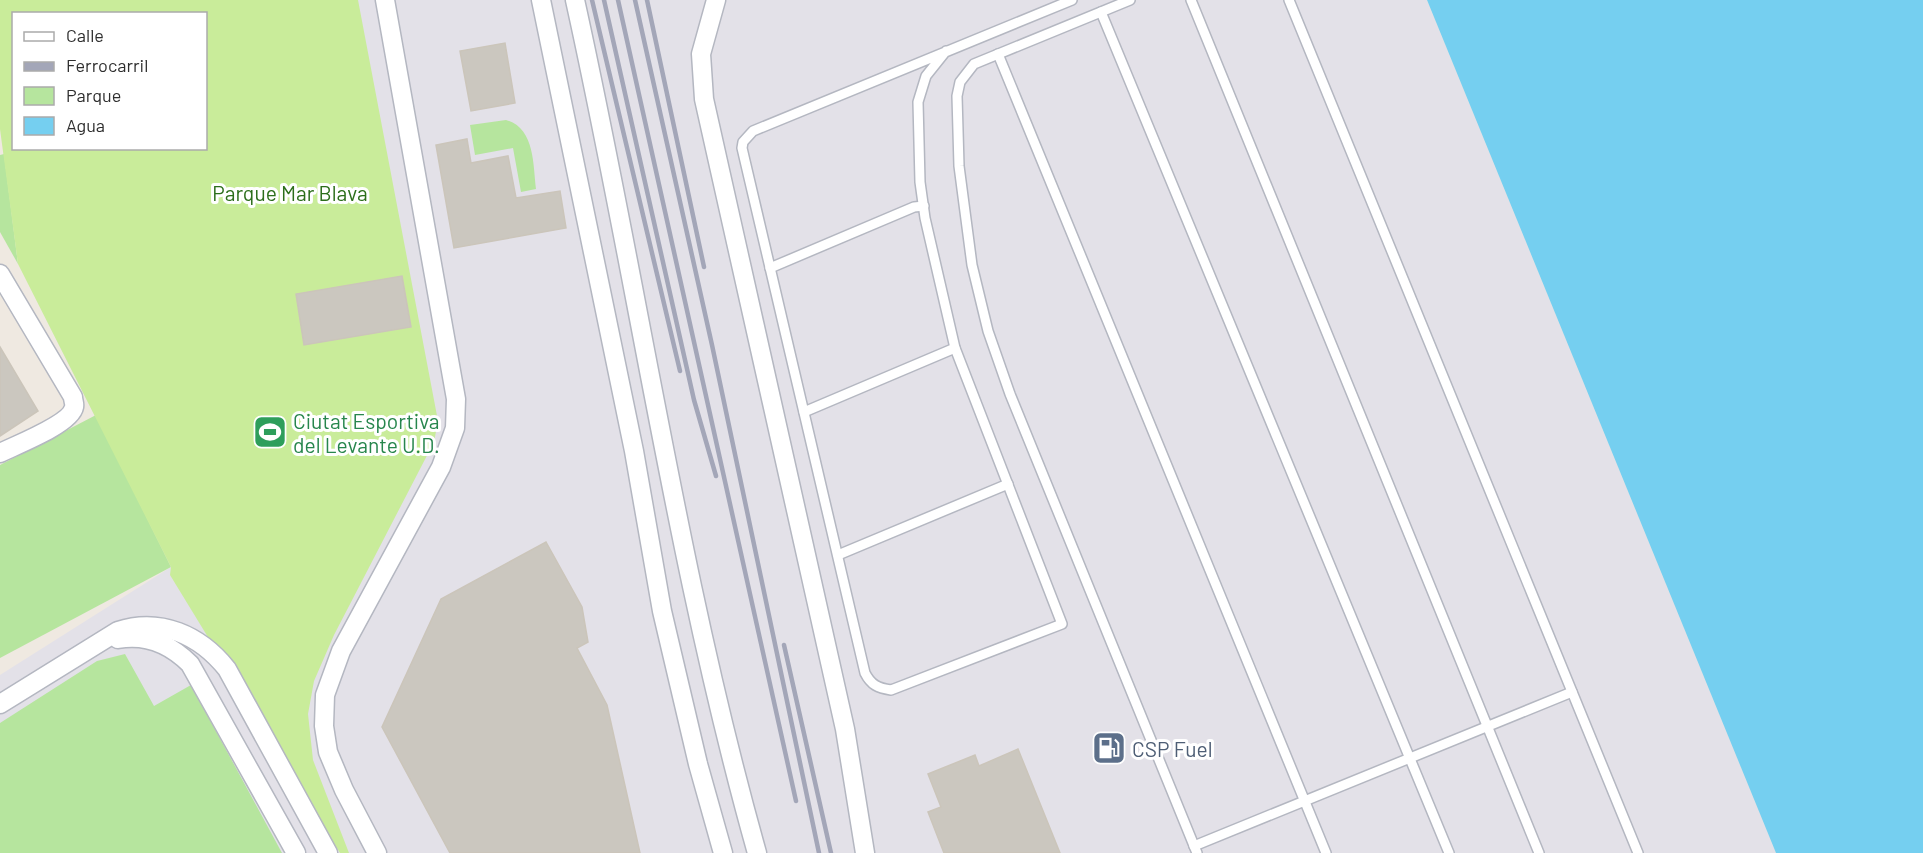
<svg xmlns="http://www.w3.org/2000/svg" width="1923" height="853" font-family="Barlow,sans-serif">
<style>
.industrial{fill:#e3e1e8}
.green{fill:#b6e59e}
.pitch{fill:#c9ec9a;fill-rule:evenodd}
.water{fill:#75cff0}
.building{fill:#cbc7bf;stroke:#cbc5ba;stroke-width:1.5}
.lines{fill:none;stroke-linecap:round;stroke-linejoin:round}
.service-casing{stroke:#b4b7c1;stroke-width:12}
.minor-casing{stroke:#b4b7c1;stroke-width:21}
.service{stroke:#fff;stroke-width:9}
.minor{stroke:#fff;stroke-width:18}
.rail{stroke:#a3a6b8;stroke-width:4.5}
.labels{text-anchor:middle;dominant-baseline:central;stroke-width:6;stroke-linejoin:round;paint-order:stroke}
.park-label{font-size:21px;fill:#2c6e1b;stroke:#fff}
.leisure-label{font-size:21px;fill:#27864d;stroke:#fff;text-anchor:start}
.service-label{font-size:21px;fill:#4e5e75;stroke:#fff;text-anchor:start}
</style>
<rect width="100%" height="100%" fill="#efe9e1"/>
<polygon class="industrial" points="351,0 1427,0 1776,853 0,853 0,675 171,567 49,325"/>
<g class="green">
<path d="M506,120C535,128 533,165 536,189L521,192L513,148L475,155L470,125Z"/>
<polygon points="4,154 18,264 0,232 0,155"/>
<polygon points="96,415 171,567 0,658 0,465"/>
<polygon points="125,654 154,706 191,685 282,853 0,853 0,723 97,661"/>
</g>
<path class="pitch" d="M0,0H358L438,421L434,442L334,635L314,681L308,714L313,760L349,853H340L170,575L171,567L18,264L0,129ZM14,14H206V148H14Z"/>
<polygon class="water" points="1427,0 1923,0 1923,853 1776,853"/>
<g class="building">
<polygon points="505,43 515,103 471,111 460,51"/>
<polygon points="467,139 471,163 508,156 516,198 560,191 566,228 454,248 436,145"/>
<polygon points="402,276 411,327 304,345 296,294"/>
<polygon points="0,347 38,411 0,436"/>
<polygon points="546,542 582,607 588,642 577,648 607,705 640,853 450,853 382,727 441,599"/>
<polygon points="1018,749 1060,853 944,853 928,812 941,807 928,774 975,755 979,766"/>
</g>
<g class="lines">
<defs>
<g id="service">
<polyline points="1130,0 974,64 960,82 957,96 959,166 972,265 988,331 1010,394 1197,853"/>
<polyline points="1191,0 1539,853"/>
<polyline points="1289,0 1638,853"/>
<polyline points="1101,12 1449,853"/>
<path d="M946,51L926,76L918,102L920,182L925,218L955,348L1062,624L891,690C878,688 871,685 865,673L742,148L743,142L753,131L1072,0"/>
<polyline points="998,54 1326,853"/>
<polyline points="770,268 914,207 924,206"/>
<polyline points="804,412 955,348"/>
<polyline points="838,555 1008,484"/>
<polyline points="1194,846 1572,692"/>
</g>
<g id="minor">
<polyline points="541,0 634,451 662,611 698,764 723,853"/>
<path d="M575,0C638,284 678,573 757,853"/>
<polyline points="716,0 701,54 704,99 845,729 865,853"/>
<path d="M0,274L73,397C73,401 75,404 74,407C71,424 16,445 0,453"/>
<path d="M118,639C146,634 170,644 190,664L296,853"/>
<path d="M0,704L118,631C160,617 200,635 227,669L328,853"/>
<polyline points="377,853 344,790 328,752 324,726 325,695 341,651 441,467 455,428 456,399 385,0"/>
</g>
</defs>
<use href="#service" class="service-casing"/>
<use href="#minor" class="minor-casing"/>
<use href="#service" class="service"/>
<use href="#minor" class="minor"/>
<g class="rail">
<polyline points="592,0 680,371"/>
<polyline points="604,0 694,400 716,476"/>
<polyline points="618,0 796,801"/>
<polyline points="635,0 712,345 819,853"/>
<polyline points="647,0 704,267"/>
<polyline points="784,645 831,853"/>
</g>
</g>
<defs>
<symbol id="stadium-square" viewBox="-11 -11 22 22"><rect x="-9" y="-9" width="18" height="18" rx="4" fill="#2e9e5b" stroke="#fff"/><path d="M0-5a6.5 5 0 1 0 0 10a6.5 5 0 1 0 0-10ZM-3.5-1.8h7v3.6h-7Z" fill="#fff"/></symbol>
<symbol id="fuel-square" viewBox="-11 -11 22 22"><rect x="-9" y="-9" width="18" height="18" rx="4" fill="#5c6f8a" stroke="#fff"/><path d="M-5.5-6h7V0h2V4h1.3V-2.5L3-4.5l.8-.8L6-3V5H2.5V1h-1V6h-7ZM-4.2-4.7v3.2H.2V-4.7Z" fill="#fff"/></symbol>
</defs>
<g fill-rule="evenodd">
<use href="#stadium-square" x="251" y="413" width="38" height="38"/>
<use href="#fuel-square" x="1090" y="729" width="38" height="38"/>
</g>
<g class="labels">
<g class="park-label">
<text x="290" y="192">Parque Mar Blava</text>
</g>
<g class="leisure-label">
<text x="293" y="420">Ciutat Esportiva<tspan x="293" dy="24">del Levante U.D.</tspan></text>
</g>
<g class="service-label">
<text x="1132" y="748">CSP Fuel</text>
</g>
</g>
<rect x="12" y="12" width="195" height="138" fill="#ffffff" stroke="#ababab" stroke-width="1.5"/>
<rect x="24" y="32" width="30" height="9" fill="#ffffff" stroke="#ababab" stroke-width="1.5"/>
<text x="66" y="42" font-size="18" fill="#2e2e2e">Calle</text>
<rect x="24" y="62" width="30" height="9" fill="#a3a6b8" stroke="#ababab" stroke-width="1.5"/>
<text x="66" y="72" font-size="18" fill="#2e2e2e">Ferrocarril</text>
<rect x="24" y="87" width="30" height="18" fill="#b6e59e" stroke="#ababab" stroke-width="1.5"/>
<text x="66" y="102" font-size="18" fill="#2e2e2e">Parque</text>
<rect x="24" y="117" width="30" height="18" fill="#75cff0" stroke="#ababab" stroke-width="1.5"/>
<text x="66" y="132" font-size="18" fill="#2e2e2e">Agua</text>
</svg>
